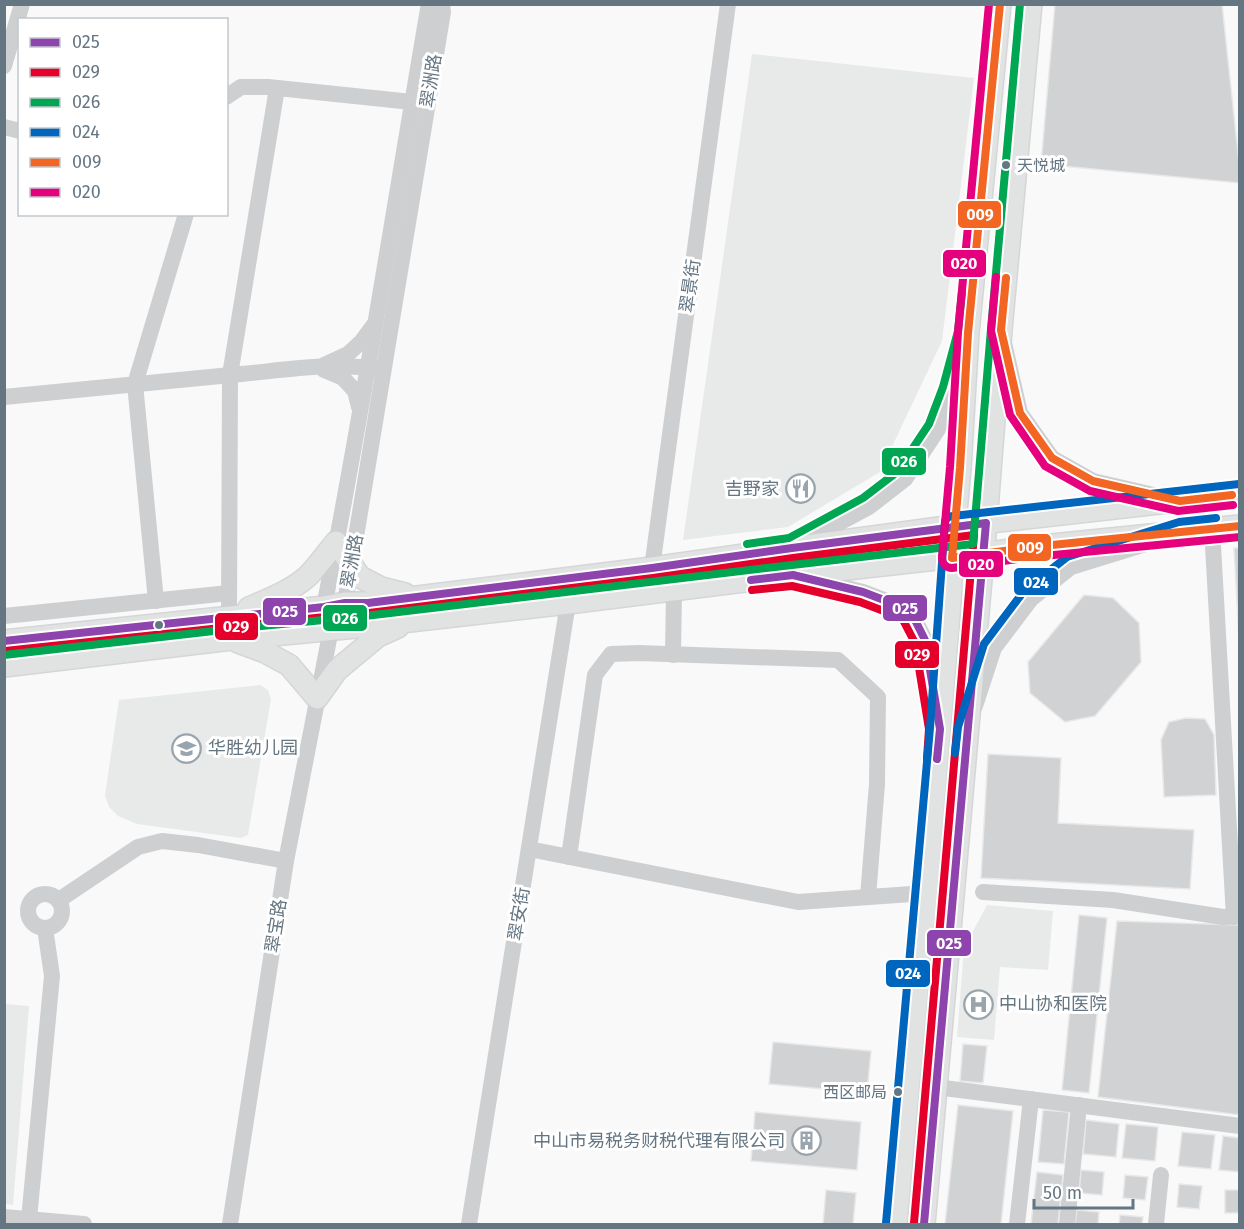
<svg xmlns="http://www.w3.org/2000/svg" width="1244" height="1229" font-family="'Fira Sans','Noto Sans SC',sans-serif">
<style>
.built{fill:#e8e9e9}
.building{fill:#d0d2d3;stroke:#e8e8e8;stroke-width:1.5}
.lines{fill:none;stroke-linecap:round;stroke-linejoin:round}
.major-casing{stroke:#d5d6d7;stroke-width:24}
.minor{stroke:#cecfd0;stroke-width:16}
.major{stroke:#e1e2e2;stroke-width:21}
.bus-1-casing{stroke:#fff;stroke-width:12}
.bus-2-casing{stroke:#fff;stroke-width:12}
.bus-3-casing{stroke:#fff;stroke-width:12}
.bus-4-casing{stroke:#fff;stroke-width:12}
.bus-5-casing{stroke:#fff;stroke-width:12}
.bus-6-casing{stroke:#fff;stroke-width:12}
.bus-1{stroke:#8e44ad;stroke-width:8}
.bus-2{stroke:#e4002b;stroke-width:8}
.bus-3{stroke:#00a651;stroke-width:8}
.bus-4{stroke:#0065bd;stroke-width:8}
.bus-5{stroke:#f26522;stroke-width:8}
.bus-6{stroke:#e5007d;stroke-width:8}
.bus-dot{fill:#657683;stroke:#fff;stroke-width:2}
.labels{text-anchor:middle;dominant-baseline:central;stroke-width:6;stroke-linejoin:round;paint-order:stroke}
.bus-label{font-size:16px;fill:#657683;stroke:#fff;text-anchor:start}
.street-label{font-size:18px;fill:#657683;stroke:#fff}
.poi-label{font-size:18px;fill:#657683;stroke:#fff;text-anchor:end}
.line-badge{stroke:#fff;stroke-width:2}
.badge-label{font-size:16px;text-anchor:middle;font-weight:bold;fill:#fff}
</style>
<rect width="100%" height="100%" fill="#f9f9f9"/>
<g class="built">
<polygon points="752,54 974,78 942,341 880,472 788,527 683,540"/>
<polygon points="260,685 268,690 271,699 248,835 241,838 137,824 118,816 109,807 105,795 119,700"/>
<polygon points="987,905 1053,911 1048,970 1000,967 994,1040 957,1037 964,948"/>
<polygon points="5,1004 29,1006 13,1205 4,1204"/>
</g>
<g class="building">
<polygon points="1055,4 1222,4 1240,172 1240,183 1041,164"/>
<polygon points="1234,548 1240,548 1240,658"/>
<polygon points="1084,595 1113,598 1139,623 1141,662 1095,716 1065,722 1030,693 1028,662"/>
<polygon points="1186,718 1205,719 1214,735 1216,795 1164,797 1161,740 1169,722"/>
<polygon points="988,754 1061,758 1058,823 1194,830 1190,889 981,878"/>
<polygon points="1079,915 1107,918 1089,1093 1062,1090"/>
<polygon points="1117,921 1240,925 1240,1115 1098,1097"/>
<polygon points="773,1042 871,1051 867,1093 769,1084"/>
<polygon points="963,1044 987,1046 983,1083 960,1081"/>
<polygon points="958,1105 1013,1111 1001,1224 945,1224"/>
<polygon points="1043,1110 1069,1112 1064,1164 1038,1162"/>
<polygon points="755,1112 861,1122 857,1170 751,1161"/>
<polygon points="1086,1120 1119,1124 1116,1157 1083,1154"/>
<polygon points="1126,1124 1158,1127 1155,1161 1122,1158"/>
<polygon points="1182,1132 1215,1135 1211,1169 1178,1166"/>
<polygon points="1223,1136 1240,1138 1240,1172 1219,1170"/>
<polygon points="1081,1170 1104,1172 1102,1195 1079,1193"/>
<polygon points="1037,1172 1063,1175 1058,1224 1031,1224"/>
<polygon points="1125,1175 1148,1177 1145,1200 1123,1198"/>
<polygon points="1179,1184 1202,1186 1199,1209 1177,1207"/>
<polygon points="826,1190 856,1193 853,1224 823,1224"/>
<rect x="1225" y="1190" width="15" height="23"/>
<polygon points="1077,1210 1099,1212 1098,1224 1075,1224"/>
<polygon points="1120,1215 1143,1217 1142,1224 1119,1224"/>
</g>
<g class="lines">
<defs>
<g id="major">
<path d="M249,608C270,599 291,591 308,576C318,566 327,553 336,542L360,577L381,588L405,594"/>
<polyline points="4,641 324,607 345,603 368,603 652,568 792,548 954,526 1240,494"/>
<polyline points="238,642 265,652 289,665 317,698 337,670 378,636 398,627"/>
<polyline points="4,666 232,639 366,626 568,603 793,575 982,554 1032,547 1240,526"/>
<polyline points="896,1224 926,893 950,604 952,558 960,468 968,333 1000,4"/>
<polyline points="924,1224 986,523 1001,330 1031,4"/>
</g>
</defs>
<use href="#major" class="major-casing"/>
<g class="minor">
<polyline points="4,66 22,4"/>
<polyline points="226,97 241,87 268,87 412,102"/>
<polyline points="4,127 20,131"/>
<polyline points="1004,343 1020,413 1052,458 1093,481 1171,499"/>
<polyline points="324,365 348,354 362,341 373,326"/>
<polyline points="324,370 343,378 355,391 359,407"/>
<path d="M4,397C83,389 162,381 241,374C285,370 334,362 378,369"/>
<polyline points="1212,528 1234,917"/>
<polyline points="798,545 869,507 905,479 938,429 953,390 960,363"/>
<polyline points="652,568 728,4"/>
<polyline points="803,577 863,592 910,610 925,640 936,705"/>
<polyline points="156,601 135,384 186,214"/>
<polyline points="4,616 229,593"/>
<polyline points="229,617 230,375 277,88"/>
<path d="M327,617L324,607C363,409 394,208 428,9L430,4"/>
<polyline points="673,655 674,590"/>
<polyline points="975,706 994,648 1031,599 1071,567 1155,541"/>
<polyline points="529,849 798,902 926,893"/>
<polyline points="569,857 595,675 611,654 639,653 838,660 878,697 877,784 868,897"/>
<polyline points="983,892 1113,900 1223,917 1240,916"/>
<circle cx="45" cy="911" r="17"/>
<polyline points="59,900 138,847 162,841 198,845 286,861"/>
<polyline points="936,1087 1240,1126"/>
<polyline points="4,1217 84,1224"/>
<polyline points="29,1219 52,976 45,928"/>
<polyline points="230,1224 286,861 331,629 345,603 443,12 442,4"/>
<polyline points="469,1224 568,603"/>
<polyline points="1017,1224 1031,1099"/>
<polyline points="1067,1224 1079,1105"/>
<polyline points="1156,1224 1161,1175"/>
</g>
<use href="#major" class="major"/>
<defs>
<g id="bus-1">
<polyline points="751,580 793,575 863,592 910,610 925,640 940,729 937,759"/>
<polyline points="4,641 324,607 345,603 368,603 652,568 792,548 986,523 924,1224"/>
</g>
<g id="bus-2">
<polyline points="752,590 792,586 860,602 902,618 915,643 929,729 927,758"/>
<polyline points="5,651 325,617 346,614 369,613 653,578 793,558 974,535 914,1223"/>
</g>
<g id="bus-3">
<polyline points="747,544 789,538 863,498 897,472 929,424 943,387 958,331 962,292"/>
<polyline points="4,655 231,629 365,616 792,565 973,544 991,329 1020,4"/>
</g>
<g id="bus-4">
<polyline points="955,753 958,727 984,644 1024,591 1067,557 1179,522 1216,518"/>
<polyline points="886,1223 930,728 945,521 948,517 953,516 1239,484"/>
</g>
<g id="bus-5">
<polyline points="1000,4 968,333 960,468 952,558 1032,547 1240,526"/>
<polyline points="1006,278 1001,330 1020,413 1052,458 1093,481 1180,501 1232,495"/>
</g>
<g id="bus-6">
<path d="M989,4L958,332L950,467L942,557C942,564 946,568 952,568L1033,557L1240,537"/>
<polyline points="996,277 991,331 1010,415 1045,466 1090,491 1178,511 1233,505"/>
</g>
</defs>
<use href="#bus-1" class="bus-1-casing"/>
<use href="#bus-2" class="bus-2-casing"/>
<use href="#bus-3" class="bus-3-casing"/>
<use href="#bus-4" class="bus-4-casing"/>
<use href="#bus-5" class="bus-5-casing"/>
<use href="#bus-6" class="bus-6-casing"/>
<use href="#bus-1" class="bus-1"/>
<use href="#bus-2" class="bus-2"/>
<use href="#bus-3" class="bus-3"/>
<use href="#bus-4" class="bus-4"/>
<use href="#bus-5" class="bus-5"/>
<use href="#bus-6" class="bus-6"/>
</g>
<defs>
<symbol id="restaurant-ring" viewBox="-11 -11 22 22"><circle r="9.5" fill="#fff" stroke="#99a4ac" stroke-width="1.5"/><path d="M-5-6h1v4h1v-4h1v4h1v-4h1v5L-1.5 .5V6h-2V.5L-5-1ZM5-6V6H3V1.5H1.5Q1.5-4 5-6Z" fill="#99a4ac"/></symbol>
<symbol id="school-ring" viewBox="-11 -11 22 22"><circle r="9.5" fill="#fff" stroke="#99a4ac" stroke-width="1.5"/><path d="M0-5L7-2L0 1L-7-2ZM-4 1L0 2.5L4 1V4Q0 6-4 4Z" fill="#99a4ac"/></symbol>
<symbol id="hospital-ring" viewBox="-11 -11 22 22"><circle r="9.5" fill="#fff" stroke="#99a4ac" stroke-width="1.5"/><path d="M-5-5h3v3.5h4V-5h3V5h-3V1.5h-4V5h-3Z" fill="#99a4ac"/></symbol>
<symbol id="building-ring" viewBox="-11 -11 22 22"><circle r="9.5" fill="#fff" stroke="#99a4ac" stroke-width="1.5"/><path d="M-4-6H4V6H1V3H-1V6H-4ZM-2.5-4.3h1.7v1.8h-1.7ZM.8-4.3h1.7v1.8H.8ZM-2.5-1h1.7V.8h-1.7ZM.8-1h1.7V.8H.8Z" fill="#99a4ac"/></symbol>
</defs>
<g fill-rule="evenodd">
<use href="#restaurant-ring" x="784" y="472" width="33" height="33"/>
<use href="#school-ring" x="170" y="732" width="33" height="33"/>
<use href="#hospital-ring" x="962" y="988" width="33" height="33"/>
<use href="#building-ring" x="790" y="1124" width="33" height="33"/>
</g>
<g class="bus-dot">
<circle cx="1006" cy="165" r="5"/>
<circle cx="159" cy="625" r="5"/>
<circle cx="898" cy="1092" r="5"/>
</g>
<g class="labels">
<g class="bus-label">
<text x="1017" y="165">天悦城</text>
<text x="887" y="1092" text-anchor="end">西区邮局</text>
</g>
<g class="street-label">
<text transform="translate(431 81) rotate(-81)">翠洲路</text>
<text transform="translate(690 286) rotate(-82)">翠景街</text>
<text transform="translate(352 561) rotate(-80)">翠洲路</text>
<text transform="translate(519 914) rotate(-81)">翠安街</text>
<text transform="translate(276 926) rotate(-81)">翠宝路</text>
</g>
<g class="poi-label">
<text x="779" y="489">吉野家</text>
<text x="208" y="748" text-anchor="start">华胜幼儿园</text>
<text x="999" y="1004" text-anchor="start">中山协和医院</text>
<text x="785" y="1141">中山市易税务财税代理有限公司</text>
</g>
</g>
<g class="line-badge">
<rect x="957" y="200" width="45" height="29" rx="6" fill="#f26522"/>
<rect x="942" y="249" width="45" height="29" rx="6" fill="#e5007d"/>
<rect x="881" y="447" width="46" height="29" rx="6" fill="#00a651"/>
<rect x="1007" y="533" width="45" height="29" rx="6" fill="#f26522"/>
<rect x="958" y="550" width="46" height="28" rx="6" fill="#e5007d"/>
<rect x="1013" y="567" width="46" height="29" rx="6" fill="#0065bd"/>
<rect x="882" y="594" width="46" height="28" rx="6" fill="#8e44ad"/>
<rect x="262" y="597" width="45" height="29" rx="6" fill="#8e44ad"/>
<rect x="322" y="604" width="46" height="28" rx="6" fill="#00a651"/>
<rect x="214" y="612" width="45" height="29" rx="6" fill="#e4002b"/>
<rect x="894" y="640" width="46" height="29" rx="6" fill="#e4002b"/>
<rect x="926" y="929" width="46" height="28" rx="6" fill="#8e44ad"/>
<rect x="885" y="959" width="46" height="29" rx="6" fill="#0065bd"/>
</g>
<g class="badge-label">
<text x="980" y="220">009</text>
<text x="964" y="269">020</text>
<text x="904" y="467">026</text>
<text x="1030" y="553">009</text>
<text x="981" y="570">020</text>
<text x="1036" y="588">024</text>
<text x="905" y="614">025</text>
<text x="285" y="617">025</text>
<text x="345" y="624">026</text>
<text x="236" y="632">029</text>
<text x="917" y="660">029</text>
<text x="949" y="949">025</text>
<text x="908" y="979">024</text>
</g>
<rect width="1244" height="1229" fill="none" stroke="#657683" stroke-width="12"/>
<rect x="18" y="18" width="210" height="198" fill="#ffffff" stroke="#c1c8cd" stroke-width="1.5"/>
<rect x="30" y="38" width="30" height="9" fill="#8e44ad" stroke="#c1c8cd" stroke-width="1.5"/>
<text x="72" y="48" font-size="18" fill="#657683">025</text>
<rect x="30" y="68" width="30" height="9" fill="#e4002b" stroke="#c1c8cd" stroke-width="1.5"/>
<text x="72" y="78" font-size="18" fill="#657683">029</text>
<rect x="30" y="98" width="30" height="9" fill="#00a651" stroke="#c1c8cd" stroke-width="1.5"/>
<text x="72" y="108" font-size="18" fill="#657683">026</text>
<rect x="30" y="128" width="30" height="9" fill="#0065bd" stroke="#c1c8cd" stroke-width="1.5"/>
<text x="72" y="138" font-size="18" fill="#657683">024</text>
<rect x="30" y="158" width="30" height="9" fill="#f26522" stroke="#c1c8cd" stroke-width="1.5"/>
<text x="72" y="168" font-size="18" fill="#657683">009</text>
<rect x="30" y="188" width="30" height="9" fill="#e5007d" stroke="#c1c8cd" stroke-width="1.5"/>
<text x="72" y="198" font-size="18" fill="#657683">020</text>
<path d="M1034 1199v9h99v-9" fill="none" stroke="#657683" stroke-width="3"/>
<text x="1043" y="1199" font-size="18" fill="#657683" stroke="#ffffff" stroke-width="4.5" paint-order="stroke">50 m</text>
</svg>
